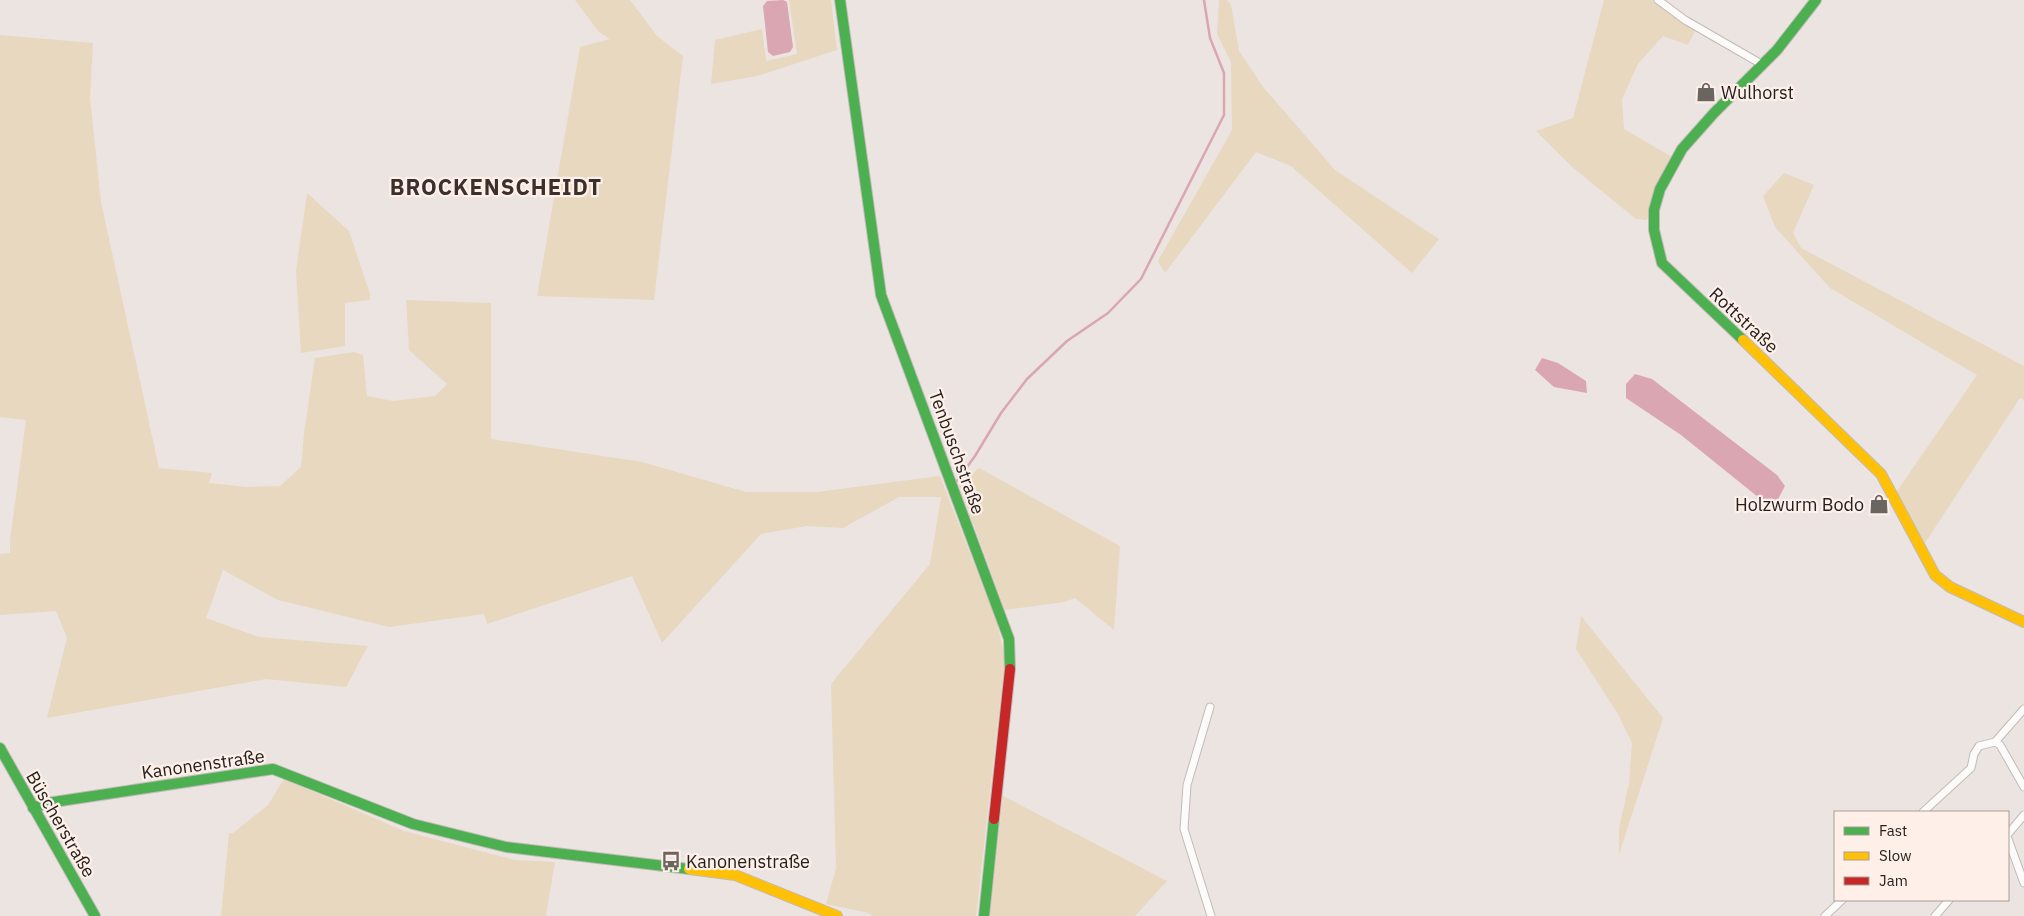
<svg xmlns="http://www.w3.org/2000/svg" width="2024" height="916" font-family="'IBM Plex Sans',sans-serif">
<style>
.green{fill:#e7d8bf}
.water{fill:#daa6b1}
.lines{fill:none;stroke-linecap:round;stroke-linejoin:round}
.stream{stroke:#daa6b1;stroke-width:2.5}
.street-casing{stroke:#c1bbb8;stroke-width:9}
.fast-casing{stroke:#c1bbb8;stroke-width:12}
.slow-casing{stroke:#c1bbb8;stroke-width:12}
.jam-casing{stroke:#c1bbb8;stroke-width:12}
.street{stroke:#fcfbfa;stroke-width:7}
.fast{stroke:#4caf50;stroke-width:10}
.slow{stroke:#ffc107;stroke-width:10}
.jam{stroke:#c62828;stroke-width:10}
.labels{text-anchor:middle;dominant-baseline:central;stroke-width:4.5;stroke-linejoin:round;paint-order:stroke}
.poi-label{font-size:18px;fill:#25201d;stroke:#fef0e9;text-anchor:start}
.street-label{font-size:18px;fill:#25201d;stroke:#fef0e9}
.district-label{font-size:22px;font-weight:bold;letter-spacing:1px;fill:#3b302c;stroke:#fef0e9}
</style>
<rect width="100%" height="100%" fill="#ece4e1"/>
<g class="green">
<polygon points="575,0 630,0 657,36 683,56 654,300 537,296 580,47 610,39 599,32"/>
<polygon points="789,0 831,0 837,50 757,76 711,84 715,40 762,29 766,61 797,54"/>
<polygon points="1219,0 1227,0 1231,5 1239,51 1263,87 1335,170 1439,239 1412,273 1291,166 1256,152 1165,273 1158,261 1232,130 1231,62 1217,34"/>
<polygon points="1604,0 1653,0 1695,31 1688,45 1663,36 1638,64 1622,99 1624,129 1672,157 1650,216 1646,220 1636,219 1571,166 1536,131 1573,118"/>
<polygon points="0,35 93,43 90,98 101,202 159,468 212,473 209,483 246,487 280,486 301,467 304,434 315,358 354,352 363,355 367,396 393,401 435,396 447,384 409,350 406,300 491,303 491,439 642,462 746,492 817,492 940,476 997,623 1005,657 976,916 872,916 869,913 826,904 836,868 831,684 930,564 941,497 899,497 843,528 807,526 761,534 662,643 632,576 487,624 484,614 389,627 278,600 223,570 206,618 259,637 368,646 346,687 266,679 47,718 67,638 56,611 0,615 0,554 10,553 10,540 26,420 0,417"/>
<polygon points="1784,173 1814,185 1793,233 1801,248 2024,366 2024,400 2020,398 1925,543 1895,494 1977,375 1830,288 1775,227 1763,196"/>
<polygon points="307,193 349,231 370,294 370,300 345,303 345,346 301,353 296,271"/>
<polygon points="979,468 1120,546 1114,630 1075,598 1064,602 1005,610 959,485"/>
<polygon points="1581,616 1663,718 1619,855 1619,828 1629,784 1632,743 1618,714 1576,649"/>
<polygon points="284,779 404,831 515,860 555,862 546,916 221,916 229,833 233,833 268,805"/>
<polygon points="1003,796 1167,881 1135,916 990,916"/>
</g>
<g class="water">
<polygon points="783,0 787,2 793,47 790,52 773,56 768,52 763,6 767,1"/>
<polygon points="1542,358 1558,363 1586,381 1587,393 1554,387 1535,370"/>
<polygon points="1635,374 1652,379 1777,475 1785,486 1777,501 1763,501 1681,435 1626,398 1626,384"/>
</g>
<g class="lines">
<polyline class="stream" points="956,482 975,456 1001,413 1027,379 1067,341 1108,313 1141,279 1224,115 1224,73 1210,38 1204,0"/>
<defs>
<g id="street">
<polyline points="1658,0 1685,20 1763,65"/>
<polyline points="1210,707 1187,785 1184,829 1211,916"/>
<polyline points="1995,742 2024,709"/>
<polyline points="1923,812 1971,768 1974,754 1979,746 1995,742 2000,745 2024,787"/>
<polyline points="2008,834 2024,815"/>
<polyline points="2008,839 2024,883"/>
<polyline points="1825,916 1842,900"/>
<polyline points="1935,916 1949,900"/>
</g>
<g id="fast">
<polyline points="840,0 881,295 1009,639 1010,669"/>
<polyline points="1743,340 1662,263 1654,230 1654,210 1660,189 1682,149 1714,113 1777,50 1816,0"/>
<polyline points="0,748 95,916"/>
<polyline points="33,808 47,803 273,769 413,824 506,847 689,869"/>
<polyline points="984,916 994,819"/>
</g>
<g id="slow">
<polyline points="1743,340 1881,474 1935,575 1950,587 2024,622"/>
<polyline points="689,869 735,875 837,916"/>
</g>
<polyline id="jam" points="994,819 1010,669"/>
</defs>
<use href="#street" class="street-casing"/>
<use href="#fast" class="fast-casing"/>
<use href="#slow" class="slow-casing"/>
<use href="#jam" class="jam-casing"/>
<use href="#street" class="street"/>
<use href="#fast" class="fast"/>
<use href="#slow" class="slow"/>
<use href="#jam" class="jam"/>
</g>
<defs>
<symbol id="shop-bare" viewBox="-9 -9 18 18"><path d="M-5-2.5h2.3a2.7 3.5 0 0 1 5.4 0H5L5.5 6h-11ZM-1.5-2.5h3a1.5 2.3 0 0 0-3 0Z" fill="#6b6562" stroke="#fef0e9" stroke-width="2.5" paint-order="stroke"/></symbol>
<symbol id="bus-bare" viewBox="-9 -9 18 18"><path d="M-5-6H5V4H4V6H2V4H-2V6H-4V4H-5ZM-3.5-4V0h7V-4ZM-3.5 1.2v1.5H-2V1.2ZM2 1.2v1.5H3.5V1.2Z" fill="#6b6562" stroke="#fef0e9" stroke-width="2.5" paint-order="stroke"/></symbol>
</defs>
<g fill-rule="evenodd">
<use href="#shop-bare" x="1692" y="78" width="28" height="28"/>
<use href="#shop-bare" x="1865" y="490" width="28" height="28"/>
<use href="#bus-bare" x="657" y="847" width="28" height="28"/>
</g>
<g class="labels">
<g class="poi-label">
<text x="1721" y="92">Wulhorst</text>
<text x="1864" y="504" text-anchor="end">Holzwurm Bodo</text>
<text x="686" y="861">Kanonenstraße</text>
</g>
<g class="street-label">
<text transform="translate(1744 320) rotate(43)">Rottstraße</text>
<text transform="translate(957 452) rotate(70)">Tenbuschstraße</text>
<text transform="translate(203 764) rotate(-8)">Kanonenstraße</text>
<text transform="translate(61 824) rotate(60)">Büscherstraße</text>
</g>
<g class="district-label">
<text x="496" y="186">BROCKENSCHEIDT</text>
</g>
</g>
<rect x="1834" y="811" width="175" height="90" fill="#fef0e9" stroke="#a79d97"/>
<rect x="1844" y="827" width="25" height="8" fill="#4caf50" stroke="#a79d97"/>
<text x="1879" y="836" font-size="15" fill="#25201d">Fast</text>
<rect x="1844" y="852" width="25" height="8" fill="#ffc107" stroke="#a79d97"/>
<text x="1879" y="861" font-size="15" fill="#25201d">Slow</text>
<rect x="1844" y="877" width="25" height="8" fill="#c62828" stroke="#a79d97"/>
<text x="1879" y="886" font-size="15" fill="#25201d">Jam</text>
</svg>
